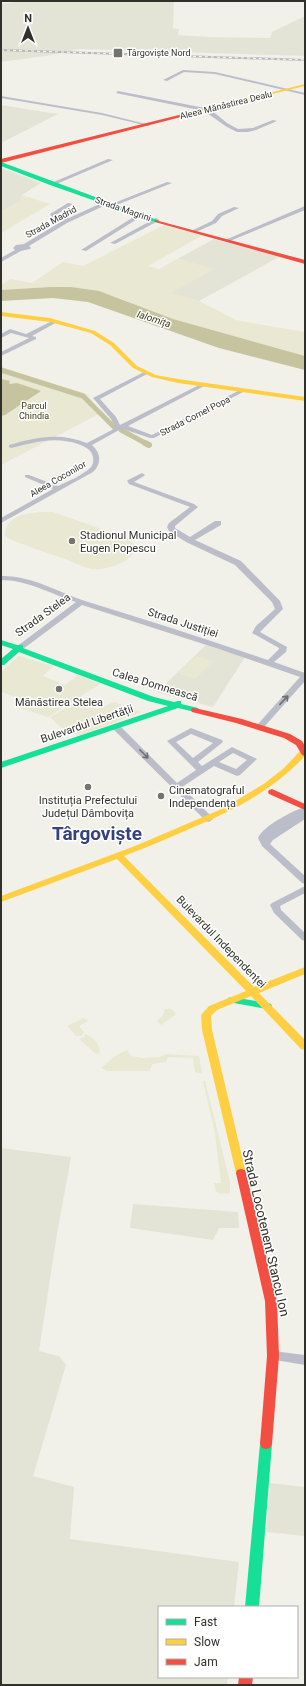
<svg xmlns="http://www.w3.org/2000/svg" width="306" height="1686" font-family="Roboto,sans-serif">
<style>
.built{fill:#e4e4d6}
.green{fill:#e8e8d3}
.water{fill:#c6c49f}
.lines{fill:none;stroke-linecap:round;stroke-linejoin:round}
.canal-far1{stroke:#c6c49f;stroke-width:5}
.canal{stroke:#c6c49f;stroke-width:6}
.street{fill:#bbbec8;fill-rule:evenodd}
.fast{fill:#16e098;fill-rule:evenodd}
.slow{fill:#ffcf43;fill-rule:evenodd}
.jam{fill:#f24e42;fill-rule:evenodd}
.rail-casing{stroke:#b4b6b7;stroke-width:2}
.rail{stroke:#fff;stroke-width:1;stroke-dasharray:3;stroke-linecap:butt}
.oneway{stroke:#6f7072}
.poi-dot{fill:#74746e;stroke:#fff;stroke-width:1.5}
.labels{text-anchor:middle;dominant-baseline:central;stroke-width:3;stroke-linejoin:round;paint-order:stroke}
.far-poi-label{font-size:9px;fill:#31312c;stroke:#fff;text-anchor:start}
.far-street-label{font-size:9px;fill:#31312c;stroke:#fff}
.far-park-label{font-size:9px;fill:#3d3a12;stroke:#fff}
.far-water-label{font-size:10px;font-style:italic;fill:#3d3a12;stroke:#fff}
.poi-label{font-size:11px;fill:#31312c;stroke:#fff;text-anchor:start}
.street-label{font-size:11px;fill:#31312c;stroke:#fff}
.near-street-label{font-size:13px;fill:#31312c;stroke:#fff}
.town-label{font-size:19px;font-weight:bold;fill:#34437d;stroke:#fff}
</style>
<rect width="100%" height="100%" fill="#f1f1ea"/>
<g class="built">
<polygon points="25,1 174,1 173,28 179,29 178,35 210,37 270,38 272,32 305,16 305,56 79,49 52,55 1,62 1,4"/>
<polygon points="1,105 58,114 1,143"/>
<polygon points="1,168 41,183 22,195 21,201 1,212"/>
<polygon points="214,239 279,257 199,301 170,293 213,269 177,259"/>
<polygon points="206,645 245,657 213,707 157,692"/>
<polygon points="1,1148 71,1157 57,1234 39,1351 59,1356 66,1365 33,1476 74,1487 70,1539 239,1562 234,1607 159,1607 159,1677 228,1677 227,1685 1,1685"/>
<polygon points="133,1204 238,1212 239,1228 219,1228 213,1240 130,1228"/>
<polygon points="270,1483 305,1487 305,1536 266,1532"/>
</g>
<g class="green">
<polygon points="22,195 50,204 1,233 1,212 21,201"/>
<polygon points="164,225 203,235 148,266 159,269 177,259 214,269 171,293 199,301 236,320 305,332 305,356 173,319 110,295 50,287 1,290 1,285 10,279 32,283 63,262 83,266"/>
<polygon points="1,367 87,394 101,413 1,465"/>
<path d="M43,512H53L127,538C152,556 106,572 91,569C82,567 73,562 65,559C46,553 28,546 9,539L5,535C6,515 27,513 43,512Z"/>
<polygon points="19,656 53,666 43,676 65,685 78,675 100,684 48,717 16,707 19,698 1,692 1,672"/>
<polygon points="196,656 214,661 195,679 177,673"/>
<path d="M78,701L98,709L114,702L142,712L81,735C66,734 60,727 50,717Z"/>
<polygon points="165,1009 171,1009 176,1013 175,1015 161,1025 157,1021 163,1015"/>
<polygon points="84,1018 88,1021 79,1026 84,1032 81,1036 76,1036 67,1026"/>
<path d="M86,1034C95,1039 99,1043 100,1053L96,1054L79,1039L84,1037Z"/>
<polygon points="127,1050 131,1056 143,1058 159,1057 166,1054 199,1056 202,1074 195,1072 193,1058 168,1057 166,1062 152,1064 150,1071 107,1071 101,1068 115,1056"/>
<polygon points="203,1081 205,1081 230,1182 230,1193 222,1194 216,1192 214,1183 221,1183 215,1133"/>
</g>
<g class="water">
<polygon points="50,287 71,287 99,291 173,319 305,356 305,370 219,348 88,302 53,298 1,301 1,290"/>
<polygon points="1,379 10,381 9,384 17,383 41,391 5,415 1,416"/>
</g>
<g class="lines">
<g class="canal-far1">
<polyline points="1,370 83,396 115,428"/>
<polyline points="121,430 147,444"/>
</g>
<polyline class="canal" points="145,443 149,445"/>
<g class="street">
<polygon points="183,70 215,72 305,93 305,95 215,74 184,72 167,81 163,80"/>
<polygon points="118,91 210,109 227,123 238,129 253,128 273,120 277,121 256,130 248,132 237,132 227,127 204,111 116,93"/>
<polygon points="1,96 102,113 150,125 148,126 102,115 1,98"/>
<polygon points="108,159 113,160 54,185 49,184"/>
<polygon points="167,182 172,183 114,206 109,205"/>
<polygon points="106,201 109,203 108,204 67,223 29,246 31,248 30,249 21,251 1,262 1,258 15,250 13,248 16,245 24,244 64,220 52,217 50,214 68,203 73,204 56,215 69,218"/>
<polygon points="305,206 305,210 230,241 225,240"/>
<polygon points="234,207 239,208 222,216 216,223 196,232 191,231 212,221 218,214"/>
<polygon points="140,213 143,215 142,216 86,251 81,250"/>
<polygon points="156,218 159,220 158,221 115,244 110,243"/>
<polygon points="54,320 59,321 32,336 36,337 36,339 1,356 1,352 29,338 11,333 1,338 1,334 10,329 26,334"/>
<path d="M144,372L149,373L100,399L116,417L120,425L201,384L206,385L128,426L152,435L242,389L247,390L154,438H150L123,429L119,430L92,445C101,453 102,463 93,472L1,523V518L53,489L25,477V475H29L58,486C67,482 85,474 91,467C94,463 94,457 91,452C88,448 83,446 78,444C55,436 34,442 11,448L9,447V445C35,437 60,432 87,443L112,430L115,427L111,419L93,398Z"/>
<path d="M142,473L145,475L144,476L134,482L194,504L198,507L175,526V528L190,537L215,521H221V525L195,540L241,561L280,601L283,609L260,632L287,647L286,652L274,662L305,673V681L265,726H259L258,724L300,677L219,649L82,605L23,649H20L16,647L76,602C51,594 27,580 1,580V576C30,575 58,592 85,601C146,620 207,639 268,660L279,649V648L252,633L256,626L275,609L272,602L235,565L186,542L169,531L167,527L169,523L190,507L129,484L127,481L128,480Z"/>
<path d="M113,725H119L177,783L196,770L167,741L191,728L222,740L223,742L198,762L202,766L232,747L257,759L240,775L237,776L214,766L182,787L212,817L213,819L209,822L206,821L113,729L112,727ZM191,734L213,743L193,758L176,742ZM233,753L247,760L236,769L219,762Z"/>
<path d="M305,807V819L273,840L270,844L305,876V884L302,883L262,846L258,838C263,826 292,811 305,807Z"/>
<polygon points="305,886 305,893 280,906 281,910 305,933 305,941 302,940 274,913 270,905 272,903"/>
<polygon points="273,1351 305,1355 305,1365 269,1359 267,1356 269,1353"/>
</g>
<g class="fast">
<polygon points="1,162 160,221 155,222 50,185 1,166"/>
<polygon points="1,640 17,645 23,645 23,648 154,697 174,702 178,701 181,701 181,704 198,708 199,710 195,712 178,708 1,768 1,762 168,706 148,701 19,652 4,665 1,665 1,659 13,649 1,645"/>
<polygon points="232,997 267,1003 271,1004 272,1006 271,1008 267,1009 228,1002 227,1000 228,998"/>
<polygon points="266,1439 270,1440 272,1444 259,1607 245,1607 260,1444 262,1440"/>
</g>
<g class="slow">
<polygon points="305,84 305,86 183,116 181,115"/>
<polygon points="1,312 50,318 95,331 114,343 137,366 156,375 178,379 305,397 305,401 178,383 152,377 133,368 110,345 91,333 50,322 1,316"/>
<path d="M301,750H305V756C270,793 232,811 187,830C166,839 146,848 124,856L254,987L305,967V974L259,993L305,1040V1050L301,1049L251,996L217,1010L211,1016L212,1030L246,1173L245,1176L241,1177L237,1176L236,1173L202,1030L201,1015L209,1006L246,991L117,859L1,902V896L135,846L224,808L265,783L284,768Z"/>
</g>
<g class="jam">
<polygon points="183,114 185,115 185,116 1,163 1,159"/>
<polygon points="155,220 305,260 305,264 155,222"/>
<polygon points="192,708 195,708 242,719 290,734 302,741 305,746 305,756 302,755 296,745 284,738 236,723 192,712 191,710"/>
<polygon points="272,789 305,804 305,810 269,794 268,792 269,790"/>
<polygon points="241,1169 245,1170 246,1173 277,1301 279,1356 272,1444 270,1448 266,1449 262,1448 260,1444 267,1356 265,1301 236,1173 237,1170"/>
<polygon points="239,1677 253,1677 252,1685 238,1685"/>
</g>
<defs>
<polyline id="rail" points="1,50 305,60"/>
</defs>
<use href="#rail" class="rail-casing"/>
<use href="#rail" class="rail"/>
</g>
<defs><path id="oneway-shaft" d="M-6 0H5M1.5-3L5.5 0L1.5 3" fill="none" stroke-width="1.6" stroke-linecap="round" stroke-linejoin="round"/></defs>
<g class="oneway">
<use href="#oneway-shaft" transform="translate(284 700) rotate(-47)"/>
<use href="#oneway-shaft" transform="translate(144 754) rotate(45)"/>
</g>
<g class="poi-dot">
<rect x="113" y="48" width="10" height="10" rx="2"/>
<circle cx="72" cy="541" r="4"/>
<circle cx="59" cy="689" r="4"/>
<circle cx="88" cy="787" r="4"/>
<circle cx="161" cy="796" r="4"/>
</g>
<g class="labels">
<g class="far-poi-label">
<text x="127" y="53">Târgoviște Nord</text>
</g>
<g class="far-street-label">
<text transform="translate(226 105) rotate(-14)">Aleea Mănăstirea Dealu</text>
<text transform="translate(123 209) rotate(19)">Strada Magrini</text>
<text transform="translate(51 222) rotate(-29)">Strada Madrid</text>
<text transform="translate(195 416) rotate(-27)">Strada Cornel Popa</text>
<text transform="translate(58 479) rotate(-30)">Aleea Coconilor</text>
</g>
<g class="far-park-label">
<text x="34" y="406">Parcul<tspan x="34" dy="10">Chindia</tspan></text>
</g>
<g class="far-water-label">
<text transform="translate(154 319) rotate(18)">Ialomița</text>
</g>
<g class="poi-label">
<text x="80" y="535">Stadionul Municipal<tspan x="80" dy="13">Eugen Popescu</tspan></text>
<text x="59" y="702" text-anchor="middle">Mănăstirea Stelea</text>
<text x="169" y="790">Cinematograful<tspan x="169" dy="13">Independența</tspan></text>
<text x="88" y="800" text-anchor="middle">Instituția Prefectului<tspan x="88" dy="13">Județul Dâmbovița</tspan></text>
</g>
<g class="street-label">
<text transform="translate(43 615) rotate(-36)">Strada Stelea</text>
<text transform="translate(183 623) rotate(18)">Strada Justiției</text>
<text transform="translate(155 685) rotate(17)">Calea Domnească</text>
<text transform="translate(87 724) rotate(-19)">Bulevardul Libertății</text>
<text transform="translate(221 942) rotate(46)">Bulevardul Independenței</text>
</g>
<g class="near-street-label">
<text transform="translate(266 1233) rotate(77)">Strada Locotenent Stancu Ion</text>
</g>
<g class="town-label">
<text x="97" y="833">Târgoviște</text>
</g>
</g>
<rect width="306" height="1686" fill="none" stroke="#31312c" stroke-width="4"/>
<rect x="158" y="1606" width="140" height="72" fill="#ffffff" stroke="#adadab"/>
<rect x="166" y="1619" width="20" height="6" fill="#16e098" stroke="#adadab"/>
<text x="194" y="1626" font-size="12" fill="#31312c">Fast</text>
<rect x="166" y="1639" width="20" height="6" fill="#ffcf43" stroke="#adadab"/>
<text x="194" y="1646" font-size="12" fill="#31312c">Slow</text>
<rect x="166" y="1659" width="20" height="6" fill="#f24e42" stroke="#adadab"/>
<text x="194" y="1666" font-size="12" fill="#31312c">Jam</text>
<g transform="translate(28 28)" stroke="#ffffff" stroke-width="3" paint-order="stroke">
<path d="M0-3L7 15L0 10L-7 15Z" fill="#31312c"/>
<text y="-6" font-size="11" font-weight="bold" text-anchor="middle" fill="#31312c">N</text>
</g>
</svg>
